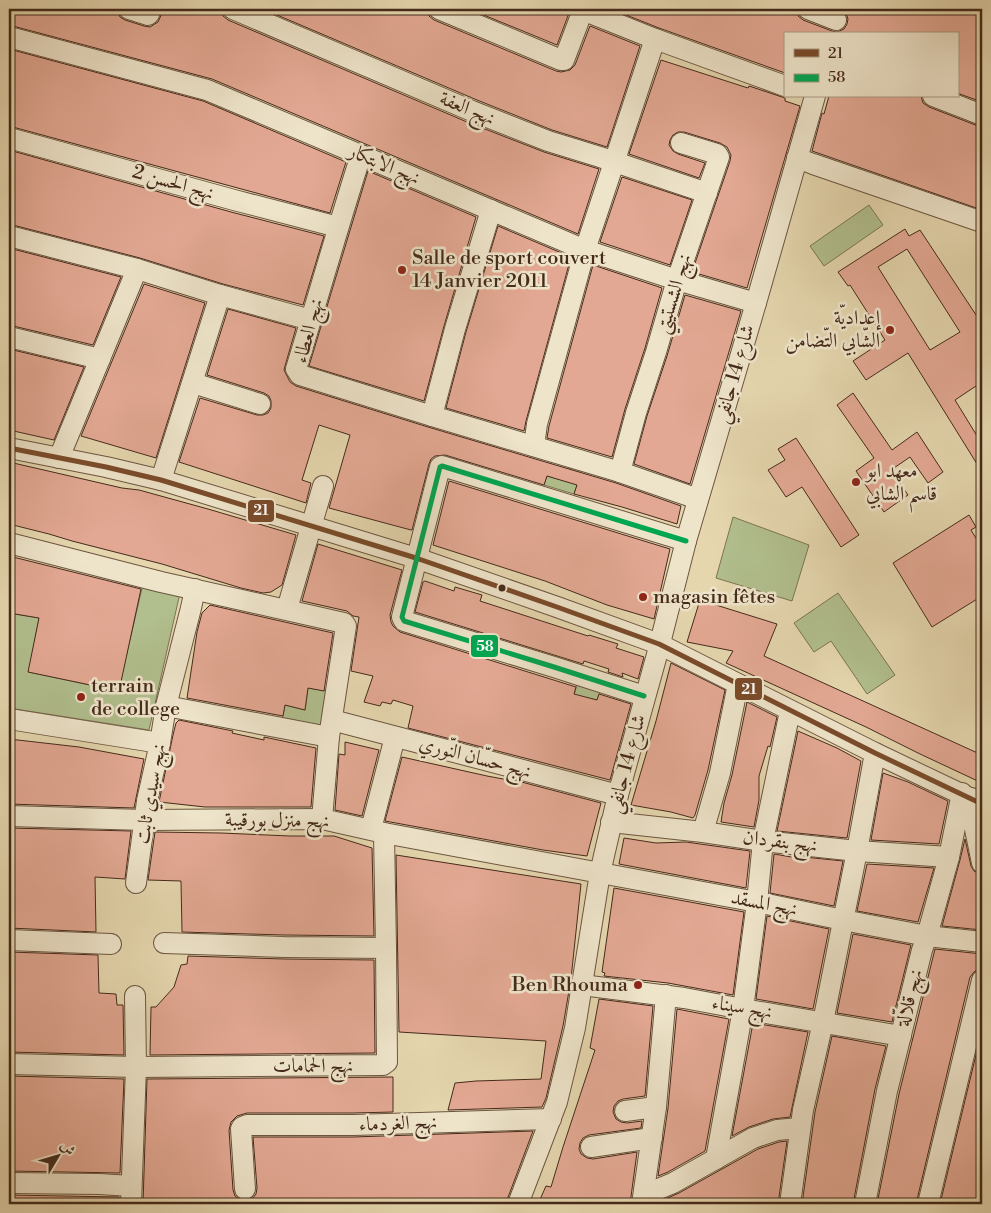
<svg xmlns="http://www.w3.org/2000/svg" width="991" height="1213" font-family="'Libre Bodoni',Amiri,serif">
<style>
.green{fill:#b1be8d;stroke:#7b7454}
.building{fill:#e3a893;stroke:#452a1b;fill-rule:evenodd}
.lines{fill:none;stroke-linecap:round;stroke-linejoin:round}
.minor-casing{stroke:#6d5540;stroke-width:22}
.minor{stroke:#eee4ca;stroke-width:20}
.bus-1-casing{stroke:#eee4ca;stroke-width:9}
.bus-2-casing{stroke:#eee4ca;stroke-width:9}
.bus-1{stroke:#7a4b2a;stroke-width:5}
.bus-2{stroke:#00a651;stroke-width:5}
.poi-dot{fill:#8f2418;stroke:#eee4ca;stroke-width:2}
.bus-dot{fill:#452a1b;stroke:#eee4ca;stroke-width:2}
.labels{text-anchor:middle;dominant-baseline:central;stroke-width:5;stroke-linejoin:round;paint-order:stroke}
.street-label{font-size:20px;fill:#452a1b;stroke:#eee4ca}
.poi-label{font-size:20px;fill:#452a1b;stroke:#eee4ca;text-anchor:start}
.line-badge{stroke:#eee4ca;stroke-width:2}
.badge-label{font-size:14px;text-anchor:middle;font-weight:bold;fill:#fff}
</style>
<rect width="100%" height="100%" fill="#e5d6ae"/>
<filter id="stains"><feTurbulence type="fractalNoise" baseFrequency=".004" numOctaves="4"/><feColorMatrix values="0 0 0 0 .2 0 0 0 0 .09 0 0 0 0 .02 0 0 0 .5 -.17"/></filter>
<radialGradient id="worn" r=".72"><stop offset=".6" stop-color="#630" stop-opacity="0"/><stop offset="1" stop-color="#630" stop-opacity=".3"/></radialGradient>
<g class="green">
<polygon points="869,205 883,225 824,266 810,246"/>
<polygon points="572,461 584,464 574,494 544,485 547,476 565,481"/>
<polygon points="733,517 809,545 792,601 716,578"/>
<polygon points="143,584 180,593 149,730 9,708 9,613 39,618 29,672 118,691"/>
<polygon points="838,593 895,675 867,694 831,641 814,652 794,623"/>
<polygon points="578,680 602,687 597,700 587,698 565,730"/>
<polygon points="308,688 327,691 321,730 282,721 285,705 305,710"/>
</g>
<g class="building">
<polygon points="9,9 117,9 118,12 120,17 125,20 144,26 150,27 158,22 162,13 163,9 221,9 223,16 228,20 467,122 544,152 599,169 578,234 212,79 9,25"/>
<polygon points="263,9 427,9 429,16 434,20 556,71 561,72 570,70 575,65 590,26 640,46 607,147 552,130 477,100"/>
<polygon points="469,9 568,9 569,13 557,45"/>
<polygon points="611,9 796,9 798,16 803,20 832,31 837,32 844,29 847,24 848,19 846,13 840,9 968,9 982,15 982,102 957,93 957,34 785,34 785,73 659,28"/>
<polygon points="9,49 203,101 346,162 330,213 9,126"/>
<polygon points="661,60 748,88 749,86 785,98 785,101 800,106 747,288 692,272 730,161 731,155 727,147 720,143 684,132 678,132 673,135 670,140 669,145 673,151 678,154 705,163 699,178 629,154"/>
<polygon points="829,96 921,96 923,103 929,107 978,126 982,127 982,210 812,151 822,113 824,114"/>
<polygon points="9,150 231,212 324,236 303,305 223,284 140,258 9,224"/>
<polygon points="368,171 476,217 444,326 424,401 309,366"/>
<polygon points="622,177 692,200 670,265 600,242"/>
<polygon points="498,226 571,257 526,421 524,431 446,408 466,332"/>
<path d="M905,229L909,236L920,230L982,324V382L955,400L982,444V472L908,353L866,380L853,361L885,340L850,285L848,286L838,272ZM907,249L960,332L930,350L878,267Z"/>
<polygon points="9,248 121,277 93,345 9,325"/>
<polygon points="593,265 662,288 645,348 625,409 612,457 547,438 549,426"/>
<polygon points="144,284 205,303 156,458 81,436"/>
<polygon points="685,295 741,311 690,484 634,464 647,416 667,356"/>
<polygon points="228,309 296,328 285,366 284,370 290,382 296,386 428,427 616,483 681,506 677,524 622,507 574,494 577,485 547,476 544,485 445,455 435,456 431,459 429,464 412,530 411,530 329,508 350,435 319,425 302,480 311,483 306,503 179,462 200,398 257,415 263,415 268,413 271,408 271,401 269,396 264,393 207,375"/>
<polygon points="9,349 84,367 54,440 9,430"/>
<polygon points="853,393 892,450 917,432 943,472 928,483 910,457 891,470 908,495 884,512 856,471 874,458 837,405"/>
<polygon points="796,438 859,535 841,547 802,487 786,497 768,470 785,460 778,449"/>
<polygon points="9,462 122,488 139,490 208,509 296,535 282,585 271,592 263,593 241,588 162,564 72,541 49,534 9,524"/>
<polygon points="449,481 670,549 654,619 607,605 545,581 433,545"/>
<polygon points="969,515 976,527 971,530 982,548 982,596 932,627 893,563"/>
<polygon points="318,544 402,570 390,615 391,622 393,626 400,632 576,687 574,694 597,700 599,694 631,704 610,780 408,728 413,706 393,700 391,704 382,702 380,706 364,702 373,676 351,671 359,617 353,616 347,611 302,601"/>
<polygon points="9,556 141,589 119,691 28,672 39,618 9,613"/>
<polygon points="425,581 454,591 455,587 482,595 480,601 588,636 589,635 618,644 616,648 644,657 638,679 622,673 623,677 608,672 609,669 584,661 583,664 415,612 423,582"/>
<polygon points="700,600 777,624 764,656 982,755 982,783 920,754 866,727 726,663 733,651 687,642"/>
<polygon points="210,605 333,633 324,691 308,688 305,710 285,705 283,716 187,698 197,632 202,613"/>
<polygon points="671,663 725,690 708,770 695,815 693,818 671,812 631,805 656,721"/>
<polygon points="747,702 777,717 770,747 768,746 759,776 759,800 754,827 721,822 724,803 732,775"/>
<polygon points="179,720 233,731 232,733 264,740 264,737 316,748 311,807 205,807 159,802 173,735 176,723"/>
<polygon points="798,731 837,748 861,761 847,838 777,831"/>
<polygon points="9,739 79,747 144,759 134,808 9,804"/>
<polygon points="345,742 379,750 362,816 335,810 339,754 345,755"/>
<polygon points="402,757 487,776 514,781 514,780 601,803 587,856 543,850 385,821"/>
<polygon points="883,773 908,782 948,801 939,844 871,840"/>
<polygon points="9,828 131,831 125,879 95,877 96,932 9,928"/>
<polygon points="155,832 221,833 290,836 334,836 372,848 374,936 284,935 182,932 181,881 148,880"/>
<polygon points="624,838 656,843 686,842 750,851 746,888 619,864"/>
<polygon points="965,839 971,866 974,871 980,874 982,880 982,930 942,926 960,860"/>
<polygon points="774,854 803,859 804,857 843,861 834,906 770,893"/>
<polygon points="396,855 581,884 571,979 563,1026 546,1098 542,1107 448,1110 455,1083 476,1081 541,1079 546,1041 399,1032"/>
<polygon points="867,864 934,868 918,922 857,911"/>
<polygon points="614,888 744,912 733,995 668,983 604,976 605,973 602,972"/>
<polygon points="767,916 829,929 813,1009 756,999"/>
<polygon points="853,934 911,945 892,1022 837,1013"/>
<polygon points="935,949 982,954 982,968 978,969 974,972 970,977 916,1204 877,1204 899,1094"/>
<polygon points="9,952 98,955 99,993 116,994 117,1005 123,1005 124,1055 9,1052"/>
<polygon points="188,956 284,959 374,960 375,1053 150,1055 151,1007 156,1007 174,987 181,965 187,964"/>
<polygon points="599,999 653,1006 645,1096 623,1099 618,1101 614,1106 613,1112 616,1119 621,1122 627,1123 642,1121 641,1128 589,1135 583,1138 580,1143 579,1149 581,1154 587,1158 593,1159 637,1152 630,1204 538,1204 546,1186 551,1187 563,1147 595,1050 590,1048"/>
<polygon points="677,1009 729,1019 705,1151 668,1172 658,1176 668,1108"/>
<polygon points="753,1023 808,1032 790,1117 773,1119 749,1127 732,1136"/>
<polygon points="982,1030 982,1196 980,1204 940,1204"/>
<polygon points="832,1036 886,1046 875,1089 853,1204 802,1204 815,1112"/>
<polygon points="9,1076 124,1079 120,1173 9,1171"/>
<polygon points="393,1077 393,1112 353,1113 247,1113 237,1116 231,1122 229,1130 233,1190 235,1196 240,1200 246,1201 252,1199 256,1194 257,1188 253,1137 353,1137 533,1131 507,1200 506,1204 143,1204 147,1079"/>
<polygon points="787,1141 778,1204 654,1204 679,1193 758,1149 779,1142"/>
<polygon points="9,1195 119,1197 119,1204 9,1204"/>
</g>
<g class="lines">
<defs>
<g id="minor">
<polyline points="129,9 148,15 149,14 151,9"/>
<polyline points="233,9 472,111 548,141 600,157 707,193"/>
<polyline points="439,9 561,60 564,60 583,10"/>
<polyline points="580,9 655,39 785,86"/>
<polyline points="808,9 836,20"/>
<polyline points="9,37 207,90 585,250 677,280 756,303"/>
<polyline points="933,96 982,115"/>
<polyline points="9,138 234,200 338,227"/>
<path d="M361,155C338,226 318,298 296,369L300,375L432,416L620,472L698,499"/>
<polyline points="797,158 813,164 982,222"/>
<polyline points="9,236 137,269 220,295 311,320"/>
<polyline points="9,337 100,359"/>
<polyline points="193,383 260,404"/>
<polyline points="432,416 455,329 491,210"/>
<polyline points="534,446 537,424 585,250 655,39"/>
<polyline points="9,448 106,467 161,480 416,558 557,607 659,644 875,753 982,804"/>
<polyline points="59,458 137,269"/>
<polyline points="620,472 636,413 656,352 677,280 719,157 717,154 681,143"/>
<polyline points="161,480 220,295"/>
<polyline points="9,543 161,582 344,623 346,626 329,737 322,819"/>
<polyline points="287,609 323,486"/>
<polyline points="644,696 554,667 404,621 402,617 440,467 442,466 686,541"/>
<polyline points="166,706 329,737"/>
<polyline points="9,719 160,743"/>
<polyline points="332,720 618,795"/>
<polyline points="971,798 970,805 982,863"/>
<polyline points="9,816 144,820 322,819 384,833 757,902 843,920 927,936 982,942"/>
<polyline points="611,822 703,832 763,841 857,851 949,857"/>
<polyline points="371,829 395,737"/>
<polyline points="703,832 720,773 738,684"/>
<polyline points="136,883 147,801 160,743 166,706 191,608 195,589"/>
<polyline points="9,940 111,944"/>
<polyline points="164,943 284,947 386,948"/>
<polyline points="582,985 684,998 743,1009 901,1036"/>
<polyline points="9,1064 136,1067 383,1065 387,1062 386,948 384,833"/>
<polyline points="625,1111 656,1107"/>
<polyline points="591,1147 652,1138"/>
<polyline points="716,1159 743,1009 757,902 763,841 790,711"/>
<polyline points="9,1183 99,1184 131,1186"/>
<polyline points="245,1189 241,1129 242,1127 247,1125 353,1125 551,1119"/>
<polyline points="644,1195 673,1183 753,1138 777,1130 800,1128"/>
<polyline points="131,1204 136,1067 135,996"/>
<polyline points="518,1204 557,1102 575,1028 600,873 618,795 658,651 686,541 756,303 815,96"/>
<polyline points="642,1204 656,1107 666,995"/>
<polyline points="790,1204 803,1110 823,1022 857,851 875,753"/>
<polyline points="865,1204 887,1091 922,950 927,936 949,857 962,793"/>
<polyline points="928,1204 982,980"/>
</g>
</defs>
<use href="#minor" class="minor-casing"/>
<use href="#minor" class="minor"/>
<defs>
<polyline id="bus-1" points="9,448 106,467 161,480 416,558 557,607 659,644 875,753 982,804"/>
<polyline id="bus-2" points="644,696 554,667 404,621 402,617 440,467 442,466 686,541"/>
</defs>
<use href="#bus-1" class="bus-1-casing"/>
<use href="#bus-2" class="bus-2-casing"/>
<use href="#bus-1" class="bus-1"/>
<use href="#bus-2" class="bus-2"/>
</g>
<g class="poi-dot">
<circle cx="402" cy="270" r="5"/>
<circle cx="890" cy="330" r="5"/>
<circle cx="856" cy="482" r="5"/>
<circle cx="643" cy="597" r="5"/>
<circle cx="81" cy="697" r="5"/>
<circle cx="638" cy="985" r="5"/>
</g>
<circle class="bus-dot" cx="502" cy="588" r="4.5"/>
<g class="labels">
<g class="street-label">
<text transform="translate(467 109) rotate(23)">نهج العفة</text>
<text transform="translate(384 165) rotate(23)">نهج الابتكار</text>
<text transform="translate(173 183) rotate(16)">نهج الحسن 2</text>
<text transform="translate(674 294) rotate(-73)">نهج الشستيتي</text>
<text transform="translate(309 331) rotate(-75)">نهج العطاء</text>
<text transform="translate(735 374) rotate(-74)">شارع 14 جانفي</text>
<text transform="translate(475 758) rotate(15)">نهج حسّان النّوري</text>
<text transform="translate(627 764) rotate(-75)">شارع 14 جانفي</text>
<text transform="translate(151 794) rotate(-80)">نهج سيدي ثابت</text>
<text transform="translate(277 821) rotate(1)">نهج منزل بورقيبة</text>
<text transform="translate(780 842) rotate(7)">نهج بنقردان</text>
<text transform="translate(764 904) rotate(11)">نهج المسقد</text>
<text transform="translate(910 998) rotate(-76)">نهج قلاّلة</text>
<text transform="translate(742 1008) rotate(10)">نهج سيناء</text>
<text x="313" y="1066">نهج الحمامات</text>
<text transform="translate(398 1124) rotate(-2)">نهج الغردماء</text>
</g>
<g class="poi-label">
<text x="412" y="258">Salle de sport couvert<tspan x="412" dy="23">14 Janvier 2011</tspan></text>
<text x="880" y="318" text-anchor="end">إعداديّة<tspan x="880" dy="23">الشّابي التّضامن</tspan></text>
<text x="866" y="471">معهد ابو<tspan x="866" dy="23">قاسم الشابي</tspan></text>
<text x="653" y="597">magasin fêtes</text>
<text x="91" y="686">terrain<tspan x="91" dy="23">de college</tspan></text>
<text x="628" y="985" text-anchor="end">Ben Rhouma</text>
</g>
</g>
<g class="line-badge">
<rect x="247" y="499" width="28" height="24" rx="5" fill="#7a4b2a"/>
<rect x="470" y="634" width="29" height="24" rx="5" fill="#00a651"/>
<rect x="734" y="677" width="29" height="24" rx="5" fill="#7a4b2a"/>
</g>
<g class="badge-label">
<text x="261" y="515">21</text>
<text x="485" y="651">58</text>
<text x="749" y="694">21</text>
</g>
<rect width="991" height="1213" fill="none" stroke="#e5d6ae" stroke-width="30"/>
<rect x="10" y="10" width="971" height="1193" fill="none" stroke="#452a1b" stroke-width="2.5"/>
<rect x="15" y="15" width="961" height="1183" fill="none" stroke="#452a1b"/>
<rect x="784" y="32" width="175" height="65" fill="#eee4ca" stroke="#aa9a84"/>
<rect x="794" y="49" width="25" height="8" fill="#7a4b2a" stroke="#aa9a84"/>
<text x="828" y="58" font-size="15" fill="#452a1b">21</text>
<rect x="794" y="74" width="25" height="8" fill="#00a651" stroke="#aa9a84"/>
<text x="828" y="82" font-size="15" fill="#452a1b">58</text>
<g transform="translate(58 1156) rotate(52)" stroke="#eee4ca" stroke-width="4" paint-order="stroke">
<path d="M0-4L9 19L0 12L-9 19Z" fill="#452a1b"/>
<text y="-8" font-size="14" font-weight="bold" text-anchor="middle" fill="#452a1b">ش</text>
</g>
<rect width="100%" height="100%" filter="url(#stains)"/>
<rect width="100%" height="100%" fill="url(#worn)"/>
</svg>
